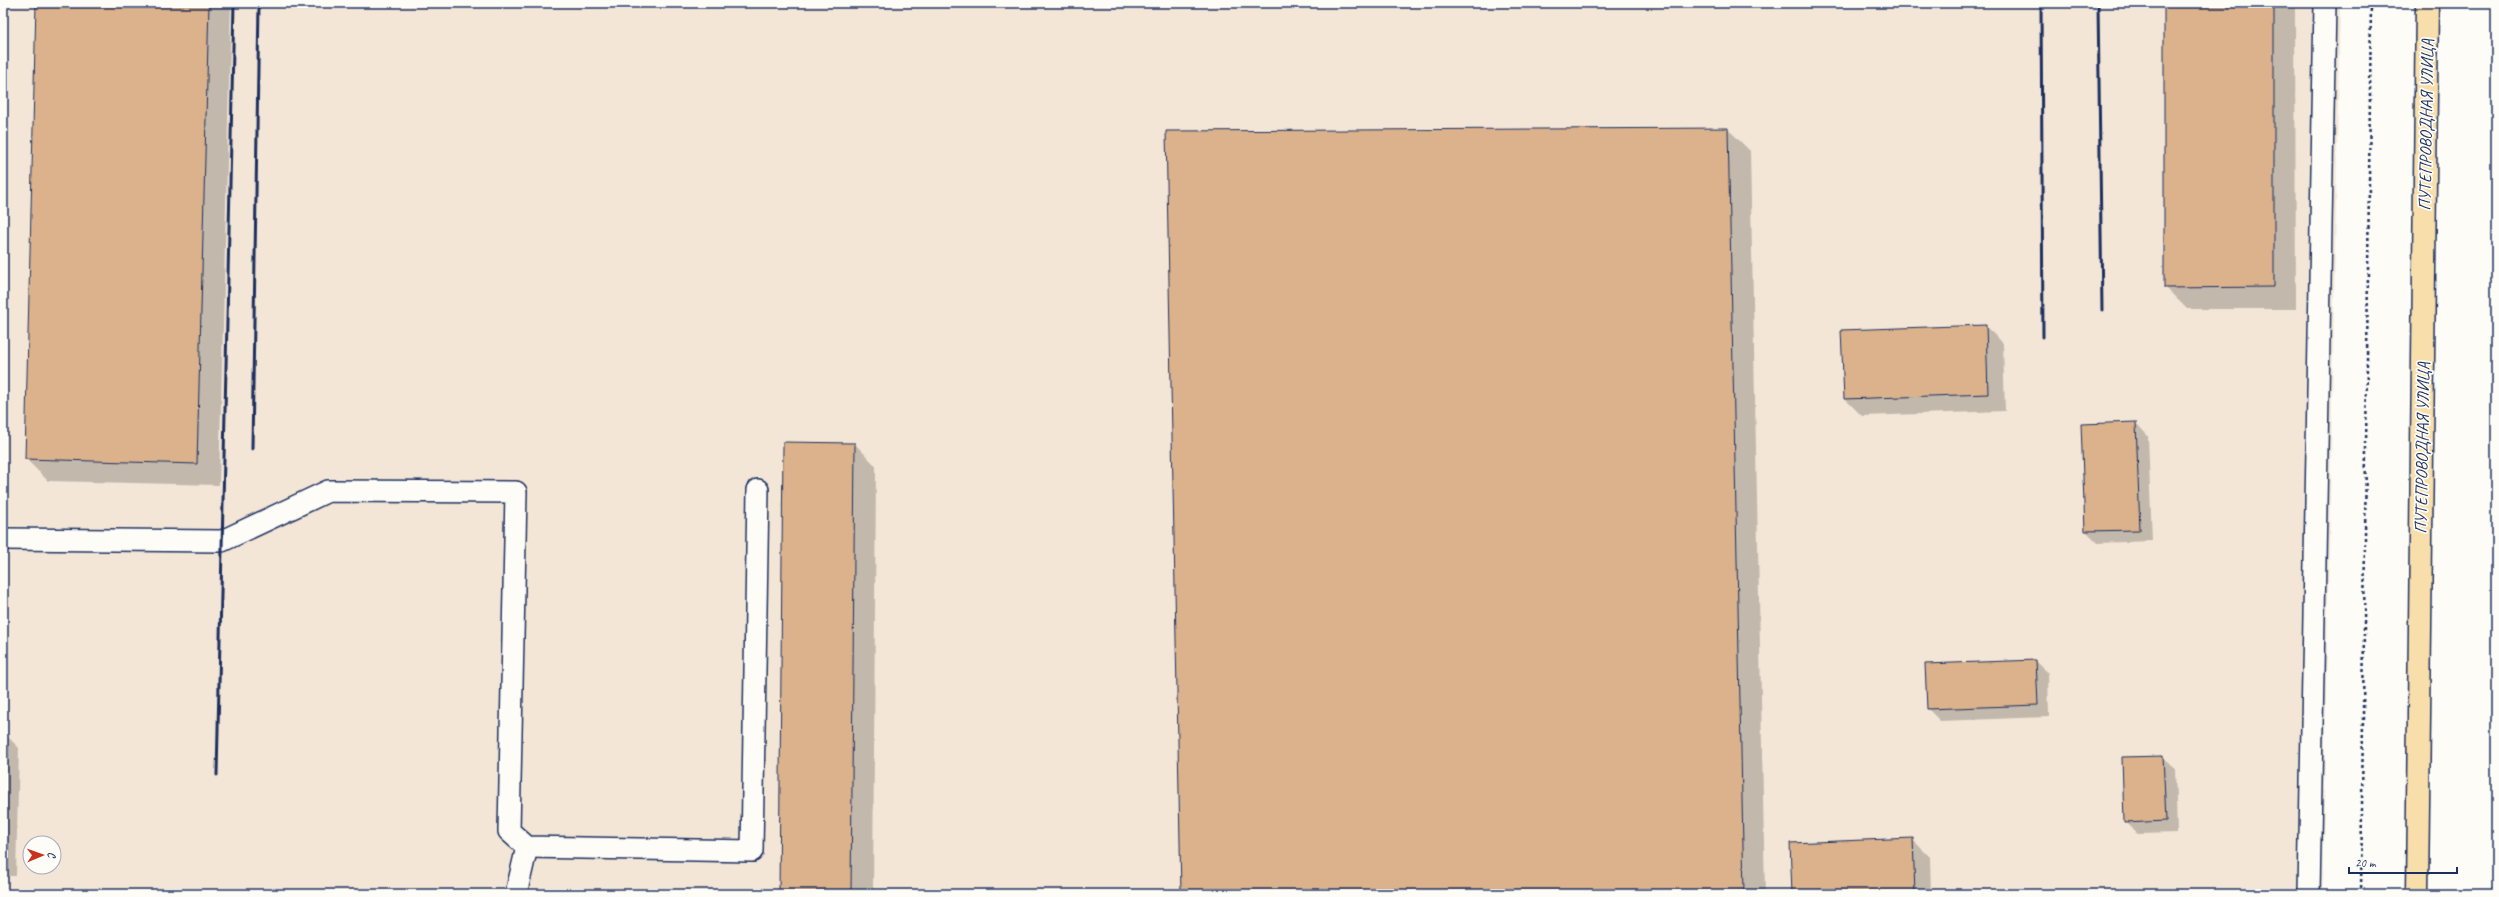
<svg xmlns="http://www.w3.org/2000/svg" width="2499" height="897" font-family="Caveat,sans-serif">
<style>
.built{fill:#f3e6d7;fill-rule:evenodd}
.shadow{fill:#0003}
.building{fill:#dbb28c;stroke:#1b2f5e}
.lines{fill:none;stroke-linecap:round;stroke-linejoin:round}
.service-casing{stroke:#1b2f5e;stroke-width:24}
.primary-casing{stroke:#1b2f5e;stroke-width:25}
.path{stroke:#1b2f5e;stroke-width:2.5;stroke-dasharray:3 3;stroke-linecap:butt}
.service{stroke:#fdfcf7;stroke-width:21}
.primary{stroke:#f8deab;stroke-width:22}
.rail{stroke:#1b2f5e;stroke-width:3}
.labels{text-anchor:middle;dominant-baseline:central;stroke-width:3.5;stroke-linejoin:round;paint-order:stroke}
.street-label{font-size:17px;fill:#1b2f5e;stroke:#fdfcf7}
</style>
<rect width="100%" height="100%" fill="#fdfcf7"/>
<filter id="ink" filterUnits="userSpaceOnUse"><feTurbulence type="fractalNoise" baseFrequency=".025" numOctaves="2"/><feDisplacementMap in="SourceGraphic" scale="8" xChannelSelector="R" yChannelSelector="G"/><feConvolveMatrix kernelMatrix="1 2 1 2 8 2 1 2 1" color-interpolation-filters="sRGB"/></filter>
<g filter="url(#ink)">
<path class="built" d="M3,3H2340L2322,894H3ZM30,843H54V867H30Z"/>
<g class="shadow">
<polygon points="37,3 231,3 219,485 48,481 26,459"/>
<polygon points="2165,3 2295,3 2296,309 2187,309 2165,287"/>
<polygon points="1728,129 1750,151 1765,894 1182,894"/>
<polygon points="1985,326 2003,343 2005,411 1862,416 1845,399"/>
<polygon points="2136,423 2148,436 2152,541 2098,543 2086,531 2082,425"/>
<polygon points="855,444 876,466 873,894 780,894"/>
<polygon points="2036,661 2048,673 2049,717 1940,721 1928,709"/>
<polygon points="3,732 19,748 16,876 3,876"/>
<polygon points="2163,757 2175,769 2177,833 2137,834 2125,822"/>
<polygon points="1912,839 1930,857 1931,894 1793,894"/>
</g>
<g class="building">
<polygon points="36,3 209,3 197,464 25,459"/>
<polygon points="2164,3 2274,3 2274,287 2164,288"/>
<polygon points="1728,128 1744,894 1181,894 1166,131"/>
<polygon points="1986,325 1988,394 1844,399 1841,330"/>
<polygon points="2136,422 2140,530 2085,531 2081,424"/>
<polygon points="783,442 855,443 851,894 779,894"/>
<polygon points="2036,660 2038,705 1927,709 1925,664"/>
<polygon points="2163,756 2166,821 2124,823 2122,757"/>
<polygon points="1913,838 1915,894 1792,894 1790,843"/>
</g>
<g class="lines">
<defs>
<g id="service">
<polyline points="3,539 222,541 328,491 516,492 509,831 527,847 752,851 758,490"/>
<polyline points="516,894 527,847"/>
<polyline points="2309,894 2325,3"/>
</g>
<polyline id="primary" points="2417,894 2427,3"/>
</defs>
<use href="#service" class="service-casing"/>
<use href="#primary" class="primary-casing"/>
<polyline class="path" points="2361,894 2371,3"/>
<use href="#service" class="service"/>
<use href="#primary" class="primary"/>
<g class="rail">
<polyline points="2041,3 2043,337"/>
<polyline points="2098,3 2102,310"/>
<polyline points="252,449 259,3"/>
<polyline points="217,775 234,3"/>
</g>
</g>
</g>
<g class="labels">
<g class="street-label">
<text transform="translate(2426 125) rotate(-89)">ПУТЕПРОВОДНАЯ УЛИЦА</text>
<text transform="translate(2422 448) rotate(-89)">ПУТЕПРОВОДНАЯ УЛИЦА</text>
</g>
</g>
<rect width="2499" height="897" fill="none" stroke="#fdfcf7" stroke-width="16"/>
<rect x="8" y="8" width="2483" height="881" fill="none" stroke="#1b2f5e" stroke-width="1.5" filter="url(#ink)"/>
<g transform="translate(42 855) rotate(88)"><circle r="19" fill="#fdfcf7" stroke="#a3aaba"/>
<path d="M0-3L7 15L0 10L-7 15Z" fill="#c8321e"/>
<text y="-6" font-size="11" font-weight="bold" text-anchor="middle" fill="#1b2f5e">С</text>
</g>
<path d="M2349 867v6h108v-6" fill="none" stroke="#1b2f5e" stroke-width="2"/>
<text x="2355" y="867" font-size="12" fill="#1b2f5e" stroke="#fdfcf7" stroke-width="3" paint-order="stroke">20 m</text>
</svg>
